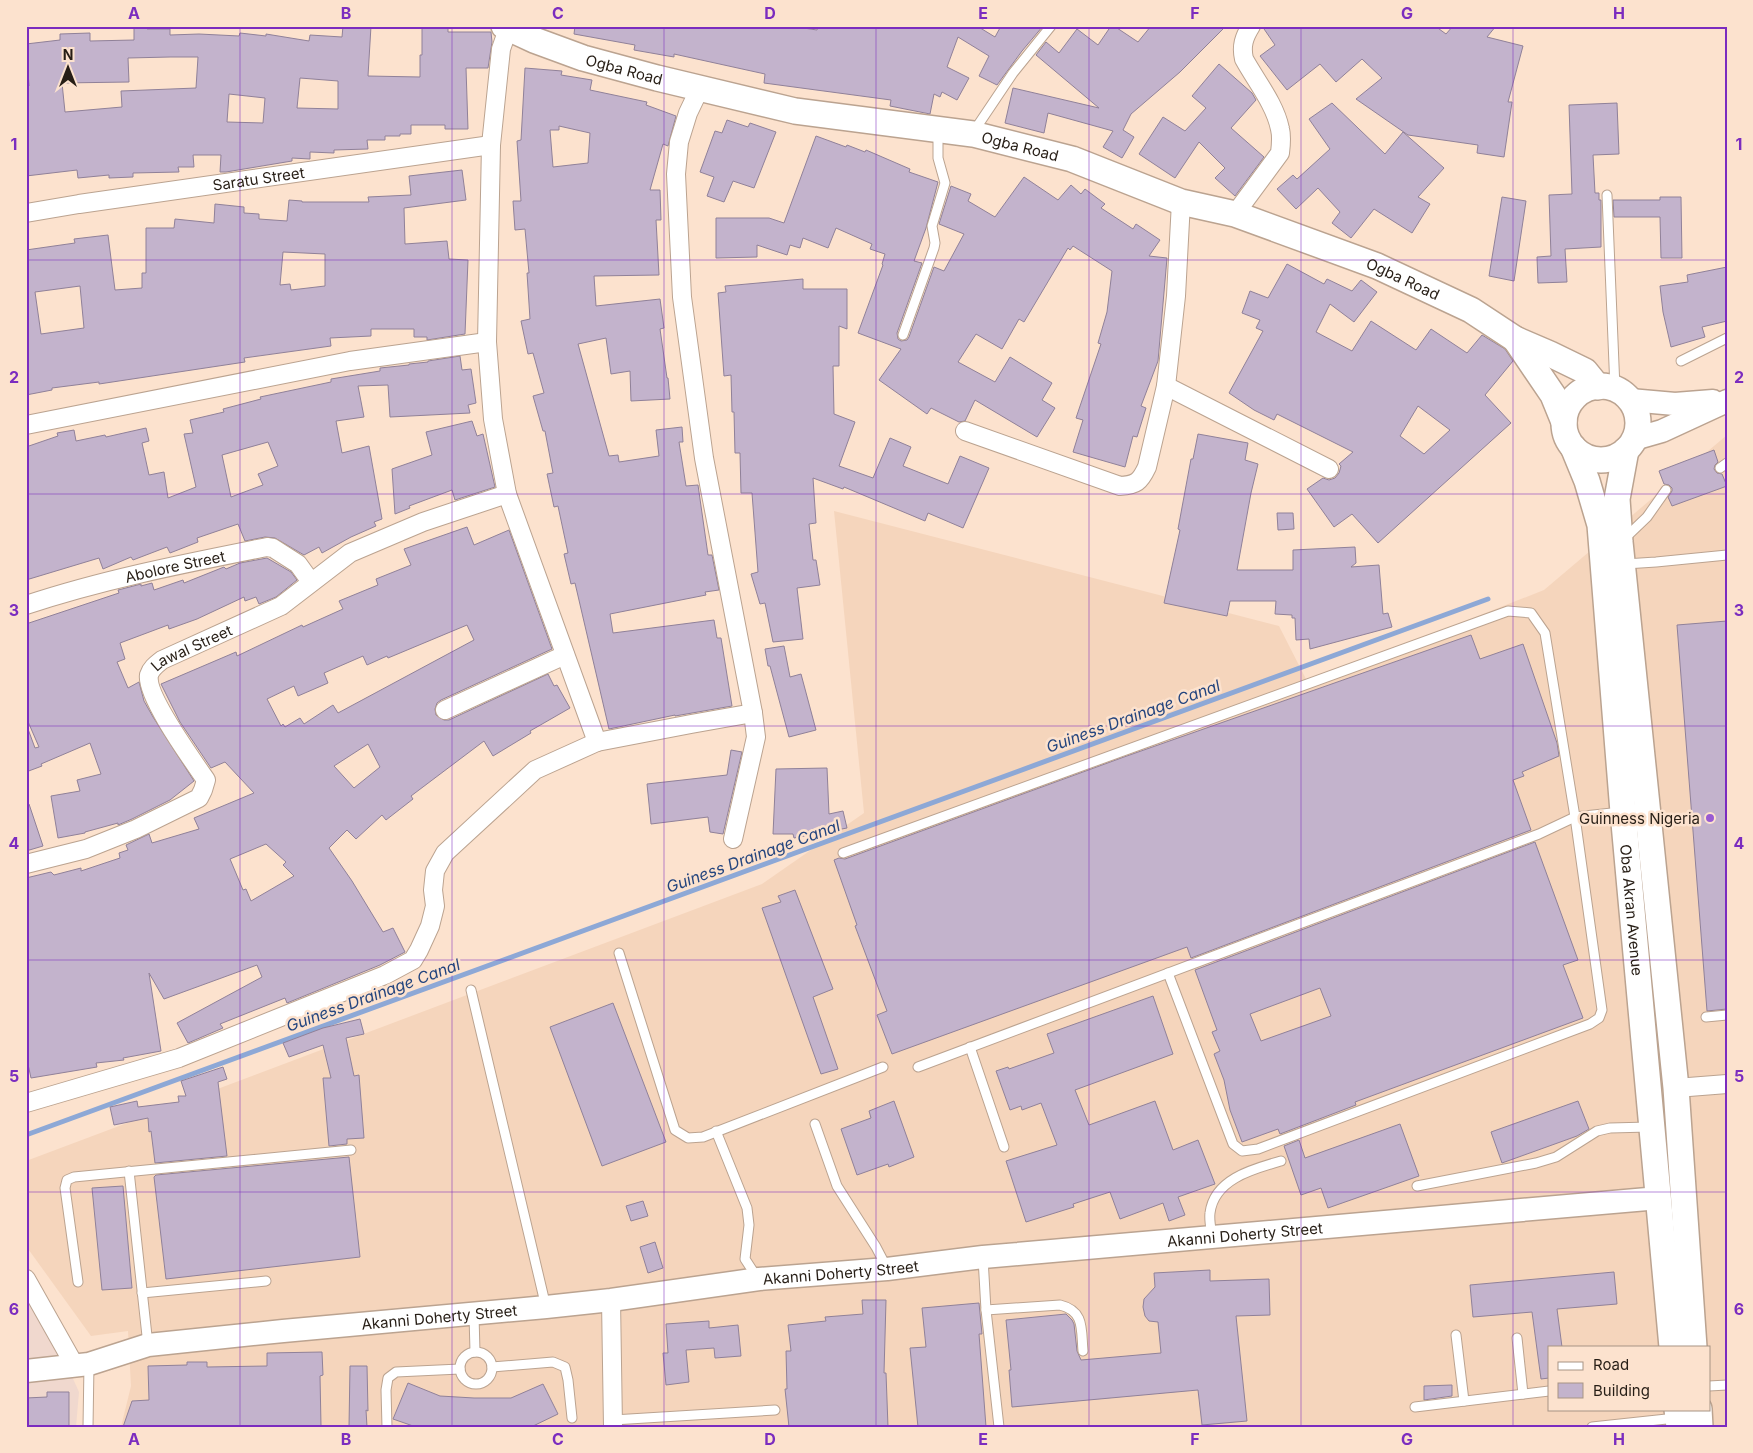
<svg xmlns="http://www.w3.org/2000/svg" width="1753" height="1453" font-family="Inter,sans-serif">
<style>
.commercial{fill:#f0d8ce}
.built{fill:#f5d5bc;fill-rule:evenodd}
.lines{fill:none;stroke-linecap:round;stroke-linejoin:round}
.stream{stroke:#8da8d6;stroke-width:5}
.building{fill:#c3b3cc;stroke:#908199;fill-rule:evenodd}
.service-casing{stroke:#bba390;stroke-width:11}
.minor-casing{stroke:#bba390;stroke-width:20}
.tertiary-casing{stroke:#bba390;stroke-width:25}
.secondary-casing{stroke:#bba390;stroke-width:28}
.service{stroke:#fff;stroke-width:9}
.minor{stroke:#fff;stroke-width:18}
.tertiary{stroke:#fff;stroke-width:22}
.secondary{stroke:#fff;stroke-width:25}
.grid{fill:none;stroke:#7b2cbf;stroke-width:1;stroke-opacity:0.55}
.poi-dot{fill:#995bd2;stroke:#fce2ce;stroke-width:2}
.labels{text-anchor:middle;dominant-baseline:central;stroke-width:5;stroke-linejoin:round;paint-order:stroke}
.street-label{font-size:15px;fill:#271e16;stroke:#fce2ce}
.poi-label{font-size:15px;fill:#271e16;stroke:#fce2ce;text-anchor:end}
.water-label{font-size:16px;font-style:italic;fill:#24457e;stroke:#fce2ce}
.neatline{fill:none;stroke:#7b2cbf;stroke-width:2}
.grid-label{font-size:16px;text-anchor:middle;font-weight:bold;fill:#7b2cbf}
</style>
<rect width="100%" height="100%" fill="#fce2ce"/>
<polygon class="commercial" points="26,1293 65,1361 79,1392 76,1427 26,1427"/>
<path class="built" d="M1727,435V1427H121L131,1386L128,1331L91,1336L26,1246V1161L762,884L864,813L834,511L1279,626L1308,683L1544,590ZM1549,1347H1709V1409H1549Z"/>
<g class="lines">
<polyline class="stream" points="26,1135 1488,599"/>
</g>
<g class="building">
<path d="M134,26H147V29H170V35L199,34L239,36L240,33L266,36V34L309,41L310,35L342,37L343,26H371L368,76L420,77V55H422V26H448V32H491L492,42L488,68H466L468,129H445V125H411V134H400V136H385V140H367L368,149L334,150V153L310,152V159L292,158V161L226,172H220L221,155H193L194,167H178L179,172L133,173V177L109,178V175L78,178L77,170L26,176V86H29L26,44L60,40V34L90,33V41L134,40ZM170,57H198L196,88L121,91L122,107L65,112L62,83L129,82L128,58ZM300,78L338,81V109L297,108ZM229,94L265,98L263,123L227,122Z"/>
<polygon points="575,26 790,26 817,30 818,26 977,26 995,37 1001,26 1043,26 1022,51 997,85 979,76 989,56 958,37 947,67 969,78 957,100 942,92 940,97 934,94 930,114 890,106 891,100 764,83 765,74 674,54 674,57 634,50 635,45 574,34"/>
<polygon points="1111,26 1114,26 1138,42 1151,26 1226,26 1180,72 1131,114 1123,130 1134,137 1122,158 1103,147 1113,131 1048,113 1044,133 1005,123 1013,88 1099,108 1036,55 1046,42 1059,53 1077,29 1098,45"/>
<polygon points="1262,26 1435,26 1446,34 1453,26 1496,26 1487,37 1523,46 1508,102 1512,102 1504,157 1477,153 1478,145 1408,135 1356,99 1382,78 1362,59 1336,82 1320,64 1287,90 1260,56 1275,45"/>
<polygon points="1219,64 1252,93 1256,100 1231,128 1264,157 1235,196 1215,178 1225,168 1199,142 1175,178 1139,154 1163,117 1185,131 1206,108 1192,96"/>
<path d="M525,68L562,71L561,75L592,80L590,90L647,102L646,105L676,116L668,146L663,144L650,190H660L661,220H656L659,275L594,276L596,306L660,299L664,328L660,329L667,378H668L670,399L631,401L630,371L611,374L606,338L578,344L609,456L618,455L619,462L659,456L656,430L682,427L683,442H679L686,486L698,485L708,555H712L719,590L705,592L706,595L610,614L613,633L714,620L717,638H721L732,706L675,716V715L609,729L575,583L571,584L564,554L568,553L558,506L554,507L547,474L553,473L545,431H543L533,396L544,393L533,353L528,354L521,321L530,319L527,273H529L525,229L515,230L513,201H521L517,141L521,140ZM559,126L590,133L588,163L553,167L550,130H559Z"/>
<polygon points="1332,103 1385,154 1403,132 1444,168 1418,197 1430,204 1412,233 1374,209 1351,238 1332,223 1340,212 1318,188 1296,209 1277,189 1293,175 1297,179 1330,149 1309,119"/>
<polygon points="1617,103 1619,154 1593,155 1595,193 1599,193 1599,200 1601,200 1601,247 1565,249 1567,282 1538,283 1537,257 1551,256 1549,195 1572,194 1569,105"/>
<polygon points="727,120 748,127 750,123 776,132 754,188 733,181 724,202 707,196 714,177 700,172 715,131 722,133"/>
<polygon points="816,136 846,147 847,145 865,152 866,150 910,169 909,172 938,182 926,228 914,261 922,263 897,333 898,339 901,341 907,340 909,337 934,267 944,271 964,234 939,224 951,186 971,194 968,201 995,217 1024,177 1058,200 1071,185 1081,194 1085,189 1105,204 1101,208 1133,229 1136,224 1160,240 1149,256 1167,258 1158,361 1141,406 1146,408 1137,437 1133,436 1125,467 1073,452 1083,420 1076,418 1101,344 1098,343 1107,312 1112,271 1073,246 1070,250 1068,248 1024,322 1019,319 1002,349 976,334 958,362 995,382 1010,357 1052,383 1042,400 1055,408 1037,437 975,400 965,421 959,422 931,408 927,414 879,380 901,349 858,333 883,265 882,264 885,254 870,249 872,244 836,228 828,248 803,238 800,248 790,245 787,255 757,245 757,257 716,258 716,218 769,218 784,223"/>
<path d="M462,170L466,200L404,208L405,244L447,241L449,259L468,260L465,334L427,340V337H414V329H371V336L330,338L331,346L244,358L245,362L99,384V382L52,388V390L26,395V250L75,243L74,239L108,235L115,290L142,288V273H146V228H174L175,219L214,223L215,204L244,207V213L259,214V219L287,221L289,200L302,201V202H369L368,197L411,195L409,176ZM283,252L325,254V286L291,290L290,284L280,285ZM80,286L84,328L41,334L35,292Z"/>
<polygon points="1502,197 1526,201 1514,281 1489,276"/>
<polygon points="1660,197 1681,197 1682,258 1661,258 1660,217 1614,217 1613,200 1660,200"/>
<path d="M1287,264L1324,284L1327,279L1352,291L1361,280L1377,292L1354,322L1330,304L1316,332L1352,351L1371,321L1416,350L1431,329L1467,353L1482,335L1505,349L1513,361L1485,395L1511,423L1378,543L1352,514L1334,527L1307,489L1323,478L1329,480L1335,478L1339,473L1341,466L1339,464L1353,452L1277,414L1274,420L1254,410L1229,393L1263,331L1256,328L1260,320L1242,313L1250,291L1268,298ZM1418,406L1450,430L1424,454L1400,436Z"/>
<polygon points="1727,267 1727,321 1702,327 1705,337 1671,347 1663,312 1660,286 1688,282 1687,275"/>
<polygon points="803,279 803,289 847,289 847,329 839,326 839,366 833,366 834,414 855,422 839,466 873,478 890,438 911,447 903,466 948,484 960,456 989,468 963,528 928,513 925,521 844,487 843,489 813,478 816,523 809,524 813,560 816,560 820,585 797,588 803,639 773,642 765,603 760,604 751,574 758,572 752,493 741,493 740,453 735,453 734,412 732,412 731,375 724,376 718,293 726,292 725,286"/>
<path d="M460,356L462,370L471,369L476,403L468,405L470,413L390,417L388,385L358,386L364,417L336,421L342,453L369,446L382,519L374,522L376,526L351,537L322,553L319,547L304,555L275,538L265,537L245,541L238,524L197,538L198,542L170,553L167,547L133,560L131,557L103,569L99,558L26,580V447L58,436L57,433L74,430L76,441L105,435L106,437L146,428L149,441L142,443L149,475L164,472L168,498L196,487L184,434L193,433L190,420L224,412L223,409L261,399L260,397L331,382V379L380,371V368L409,365V364L428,362V361ZM268,442L278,466L258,474L263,485L231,497L222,455Z"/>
<polygon points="472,421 477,436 483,434 495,487 455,500 452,490 409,506 410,508 395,514 392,469 432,455 426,432"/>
<polygon points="1198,434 1248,443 1245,460 1258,464 1251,493 1237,570 1293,570 1293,550 1355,547 1356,563 1351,567 1379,565 1383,614 1388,613 1392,627 1310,649 1309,639 1296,640 1295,618 1292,618 1292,615 1275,614 1276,601 1230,601 1227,616 1164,603 1180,530 1178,529 1191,459 1193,459"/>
<polygon points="1714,450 1718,462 1715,465 1714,469 1717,473 1722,474 1727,486 1672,506 1668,497 1672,491 1672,488 1669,485 1664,484 1659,471"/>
<polygon points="1277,513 1293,513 1294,529 1278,530"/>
<path d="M467,527L474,545L509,530L552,649L441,700L437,703L435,709L436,715L444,720H449L548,674L554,686L557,685L570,708L530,731L531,733L493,756L484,741L411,796L413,799L386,820L382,815L356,839L347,830L329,848L352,881L383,932L393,928L405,952L380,965L287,1003L285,998L220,1024L223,1028L188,1043L177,1023L262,977L257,965L164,999L149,973L161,1051L123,1058L124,1060L96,1063L97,1067L31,1078L26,1055V878L51,872L54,875L81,868V871L120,858L119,853L128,850L126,845L149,834L152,843L199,829L194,818L254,793L225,762L211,768L180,722L161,684L236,652L237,656L302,625L303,627L343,609L339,601L378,585L376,579L411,565L404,549ZM467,625L474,640L338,713L333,705L304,724L300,718L285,727L283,724L281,726L267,699L294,686L298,696L328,683L324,673L363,656L367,665L387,656L388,658ZM368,744L380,767L354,788L334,766ZM266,844L286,862L283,865L294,876L251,901L246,889L243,890L230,859Z"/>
<polygon points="267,558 291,572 297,580 276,597 259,604 256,597 245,601 244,597 197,619 169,629 168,625 120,643 125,659 117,662 128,688 139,682 144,701 153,717 194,781 170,800 132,819 118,825 118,823 85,832 85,833 58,838 51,796 80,791 77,780 101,774 90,743 41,764 42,766 26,772 26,729 28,729 35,748 39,747 26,717 26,624 119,593 118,590 122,589 141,584 141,586 152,583 154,590 183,580 184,583 224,567 226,569 240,563"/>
<polygon points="1727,621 1727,1009 1707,1011 1677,625"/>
<polygon points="1471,635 1480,659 1523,644 1557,743 1559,756 1522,772 1524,776 1513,780 1531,830 1191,958 1187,947 892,1054 877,1015 887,1011 855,926 857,925 834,860 839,858 845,859 1124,757"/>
<polygon points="784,646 790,677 801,674 816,730 789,737 770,666 768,666 765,649"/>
<polygon points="731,750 742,752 723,834 710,832 708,817 651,824 647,784 727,775"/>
<polygon points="827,768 829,814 843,811 847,828 794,838 793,834 773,834 776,769"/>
<polygon points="29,804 43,846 26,851 26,805"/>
<path d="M1535,842L1578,960L1563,965L1583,1018L1355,1102L1356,1105L1280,1134L1278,1129L1242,1142L1230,1110L1224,1080L1214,1054L1220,1051L1212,1032L1217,1030L1195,970ZM1320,988L1331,1016L1261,1041L1250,1014Z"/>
<polygon points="795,890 833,989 813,997 838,1069 821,1074 762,908 781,902 778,896"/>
<polygon points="1153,996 1173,1054 1075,1090 1089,1125 1155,1101 1173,1150 1198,1140 1215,1184 1178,1197 1185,1215 1169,1221 1163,1203 1120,1219 1110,1192 1073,1204 1074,1207 1026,1222 1006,1161 1057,1145 1041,1103 1022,1110 1021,1106 1010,1110 996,1071 1008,1067 1009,1069 1054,1053 1047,1034"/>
<polygon points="613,1003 666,1142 602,1166 550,1027"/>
<polygon points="360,1019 364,1034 346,1038 354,1076 359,1075 364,1138 347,1139 347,1144 329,1146 323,1078 331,1078 323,1045 289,1057 283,1043 323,1028"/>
<polygon points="223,1067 227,1079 218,1082 227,1156 155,1163 151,1131 149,1132 148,1118 114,1125 110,1107 137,1101 138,1107 179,1102 178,1096 186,1096 181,1081"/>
<polygon points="894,1101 914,1157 889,1167 888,1164 857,1175 841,1129 871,1118 869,1111"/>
<polygon points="1578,1101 1589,1129 1577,1136 1502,1163 1491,1132"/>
<polygon points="1400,1124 1419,1176 1328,1208 1321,1188 1301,1195 1284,1146 1299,1140 1305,1158"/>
<polygon points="349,1157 360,1257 166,1279 154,1177 156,1175"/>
<polygon points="123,1186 132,1288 102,1290 92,1188"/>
<polygon points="643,1201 648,1216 631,1221 626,1206"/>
<polygon points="655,1242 663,1268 648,1273 640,1247"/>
<polygon points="1210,1270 1210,1281 1269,1279 1270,1315 1236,1316 1247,1421 1202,1425 1198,1390 1012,1407 1009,1370 1011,1370 1006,1320 1066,1314 1072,1320 1074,1324 1077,1351 1081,1360 1161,1353 1158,1322 1149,1321 1145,1316 1143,1307 1144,1299 1155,1287 1154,1273"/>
<polygon points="1614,1272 1617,1304 1557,1309 1562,1347 1549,1347 1549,1378 1541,1379 1532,1312 1473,1317 1470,1285"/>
<polygon points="862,1300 886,1300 884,1373 886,1373 888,1427 789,1427 785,1389 787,1389 786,1351 791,1351 788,1325 826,1321 825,1317 863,1314"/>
<polygon points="979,1303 982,1334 979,1334 986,1427 918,1427 910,1348 926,1347 922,1308"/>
<polygon points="709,1321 709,1328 738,1325 741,1356 715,1358 714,1348 686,1350 689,1382 666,1385 663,1353 668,1353 666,1324"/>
<polygon points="322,1352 323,1375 320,1376 321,1426 123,1427 132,1401 149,1400 148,1366 187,1365 187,1362 207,1362 207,1367 267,1366 267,1353"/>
<polygon points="350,1366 367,1366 368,1411 366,1410 367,1427 349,1427"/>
<polygon points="408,1383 440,1396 474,1398 511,1398 543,1384 558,1414 531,1427 416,1427 393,1419"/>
<polygon points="1452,1385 1452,1396 1424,1400 1424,1386"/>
<polygon points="47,1392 69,1392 69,1427 26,1427 26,1398 47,1397"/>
</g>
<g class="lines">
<defs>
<g id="service">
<polyline points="974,131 1013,73 1051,26"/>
<polyline points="1607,195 1615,389"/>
<polyline points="903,335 934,248 935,243 932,226 945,183 938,158 938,130"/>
<polyline points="1681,361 1727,338"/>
<polyline points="1720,468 1727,463"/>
<polyline points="1624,539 1647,517 1666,490"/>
<polyline points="1625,564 1656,562 1727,555"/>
<polyline points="843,853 1508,611 1531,613 1545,633 1575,817 1602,1010 1599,1018 1590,1024 1258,1149 1242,1151 1233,1144 1168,973"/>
<polyline points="619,953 675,1130 688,1138 703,1137 883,1067"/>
<polyline points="471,990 546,1307"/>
<polyline points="1706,1017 1727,1015"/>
<polyline points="970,1047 1004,1147"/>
<polyline points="918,1067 1539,834 1575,817 1621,812"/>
<polyline points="815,1124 837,1186 876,1247 887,1268"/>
<polyline points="716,1131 747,1208 749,1225 745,1259 758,1279"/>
<polyline points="129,1171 148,1345"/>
<polyline points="1417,1186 1536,1163 1556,1157 1597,1131 1610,1128 1649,1127"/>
<path d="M1212,1236C1211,1229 1209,1220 1210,1213C1214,1179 1253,1169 1281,1161"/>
<polyline points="983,1258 986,1310 999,1427"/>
<polyline points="78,1282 65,1188 67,1180 74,1177 351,1150"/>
<polyline points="142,1293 266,1281"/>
<path d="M986,1310L1060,1305C1085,1311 1081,1330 1083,1351"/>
<polyline points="474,1315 475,1352"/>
<polyline points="1456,1335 1464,1401"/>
<polyline points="1517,1338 1523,1394"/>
<circle cx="476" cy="1368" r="16"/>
<polyline points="492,1367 553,1362 565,1367 568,1380 572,1418"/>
<polyline points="1709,1386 1727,1385"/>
<polyline points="1415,1407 1549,1391"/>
<polyline points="613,1420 775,1410"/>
<polyline points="88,1427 89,1364"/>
<polyline points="387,1427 386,1390 388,1378 396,1372 460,1369"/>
<polyline points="1592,1427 1676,1418"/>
</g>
<g id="minor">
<polyline points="508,29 501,49 491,145 487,342 493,419 507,494 597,742"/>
<polyline points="700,88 688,113 679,142 676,174 682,297 704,458 753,713 756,737 733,839"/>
<path id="s1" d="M26,213L79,204L491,145"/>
<path d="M1235,214L1280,153C1281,145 1282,137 1280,129C1275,104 1256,81 1244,59C1241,46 1244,37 1251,26"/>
<polyline points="1166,386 1329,469"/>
<polyline points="26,425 350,361 487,342"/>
<path d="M965,431L1120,486C1136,485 1140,482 1147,467L1166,386L1176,296L1181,202"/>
<path id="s2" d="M26,605C104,579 187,563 267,547L273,548L298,564L311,582"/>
<polyline points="445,710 565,655"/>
<path id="s3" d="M26,864L86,849L136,829L199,798L203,790L206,780C193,761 145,695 149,675C151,668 157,664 162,660L281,606L350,553L423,522L507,494"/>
<polyline points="1676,1088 1727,1084"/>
<polyline points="26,1103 179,1058 385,975 413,960 419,950 430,926 435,906 433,890 435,871 445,853 535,770 597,742 691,724 753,713"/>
<polyline points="26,1279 75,1366"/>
<polyline points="611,1300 613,1427"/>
</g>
<g id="tertiary">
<polyline points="1630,400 1675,404 1713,401"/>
<polyline points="1634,439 1662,431 1727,401"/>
<path id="s4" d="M26,1371L89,1364L148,1345L283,1331L546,1307L611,1300L759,1279L887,1269L983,1257L1659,1198"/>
</g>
<g id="secondary">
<path id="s5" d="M504,26L534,40L583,58L657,78L795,111L973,134L1072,159L1181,202L1235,214L1377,266L1471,310L1515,339L1550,354L1585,371L1598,387"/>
<polyline points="1515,339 1553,395 1564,422"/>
<circle cx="1601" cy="423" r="37"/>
<path id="s6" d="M1573,447L1587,481L1600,525L1623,812L1672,1347"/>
<polyline points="1626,450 1617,499 1620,542 1676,1088 1694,1347"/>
<polyline points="1677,1409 1679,1427"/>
<polyline points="1699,1409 1700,1427"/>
</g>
</defs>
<use href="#service" class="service-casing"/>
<use href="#minor" class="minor-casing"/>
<use href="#tertiary" class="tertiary-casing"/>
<use href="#secondary" class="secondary-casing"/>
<use href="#service" class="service"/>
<use href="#minor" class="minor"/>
<use href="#tertiary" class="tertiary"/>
<use href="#secondary" class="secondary"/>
</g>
<path class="grid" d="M240,26V1427M452,26V1427M664,26V1427M876,26V1427M1089,26V1427M1301,26V1427M1513,26V1427M26,260H1727M26,494H1727M26,726H1727M26,960H1727M26,1192H1727"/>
<circle class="poi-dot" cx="1710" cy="818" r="5"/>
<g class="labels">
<g class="street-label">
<text stroke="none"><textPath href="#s5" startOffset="128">Ogba Road</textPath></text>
<text stroke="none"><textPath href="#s5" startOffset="532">Ogba Road</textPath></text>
<text stroke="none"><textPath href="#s1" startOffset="235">Saratu Street</textPath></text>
<text stroke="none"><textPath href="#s5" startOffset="938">Ogba Road</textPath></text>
<text stroke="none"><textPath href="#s2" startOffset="154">Abolore Street</textPath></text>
<text stroke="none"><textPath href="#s3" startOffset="378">Lawal Street</textPath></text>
<text stroke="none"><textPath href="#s6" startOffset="469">Oba Akran Avenue</textPath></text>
<text stroke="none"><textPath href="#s4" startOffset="1228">Akanni Doherty Street</textPath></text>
<text stroke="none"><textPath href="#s4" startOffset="822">Akanni Doherty Street</textPath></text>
<text stroke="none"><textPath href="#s4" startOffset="418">Akanni Doherty Street</textPath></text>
</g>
<g class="poi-label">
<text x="1700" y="818">Guinness Nigeria</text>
</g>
<g class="water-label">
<text transform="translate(1133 716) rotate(-20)">Guiness Drainage Canal</text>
<text transform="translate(753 856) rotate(-20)">Guiness Drainage Canal</text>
<text transform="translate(373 995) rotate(-20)">Guiness Drainage Canal</text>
</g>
</g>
<rect width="1753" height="1453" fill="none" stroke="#fce2ce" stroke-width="55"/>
<rect x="1548" y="1346" width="162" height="65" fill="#fce2ce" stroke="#a79484"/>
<rect x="1558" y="1362" width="25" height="8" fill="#ffffff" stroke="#a79484"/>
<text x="1593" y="1370" font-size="15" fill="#271e16">Road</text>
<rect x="1558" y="1383" width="25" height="15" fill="#c3b3cc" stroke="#a79484"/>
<text x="1593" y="1396" font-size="15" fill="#271e16">Building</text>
<g transform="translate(68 68)" stroke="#fce2ce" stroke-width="4" paint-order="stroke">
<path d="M0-4L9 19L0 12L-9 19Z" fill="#271e16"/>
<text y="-8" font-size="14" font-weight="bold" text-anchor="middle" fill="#271e16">N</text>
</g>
<rect x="28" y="28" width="1698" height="1398" class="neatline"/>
<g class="grid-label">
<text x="134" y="19">A</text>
<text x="346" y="19">B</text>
<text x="558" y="19">C</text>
<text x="770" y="19">D</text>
<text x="983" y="19">E</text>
<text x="1195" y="19">F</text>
<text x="1407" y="19">G</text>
<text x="1619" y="19">H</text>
<text x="14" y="150">1</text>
<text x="1739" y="150">1</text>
<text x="14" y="383">2</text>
<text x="1739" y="383">2</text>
<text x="14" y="616">3</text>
<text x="1739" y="616">3</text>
<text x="14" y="849">4</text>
<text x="1739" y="849">4</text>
<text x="14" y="1082">5</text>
<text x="1739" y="1082">5</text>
<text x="14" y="1315">6</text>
<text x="1739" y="1315">6</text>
<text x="134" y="1445">A</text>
<text x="346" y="1445">B</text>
<text x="558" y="1445">C</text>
<text x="770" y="1445">D</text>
<text x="983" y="1445">E</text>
<text x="1195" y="1445">F</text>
<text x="1407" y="1445">G</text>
<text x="1619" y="1445">H</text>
</g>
</svg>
